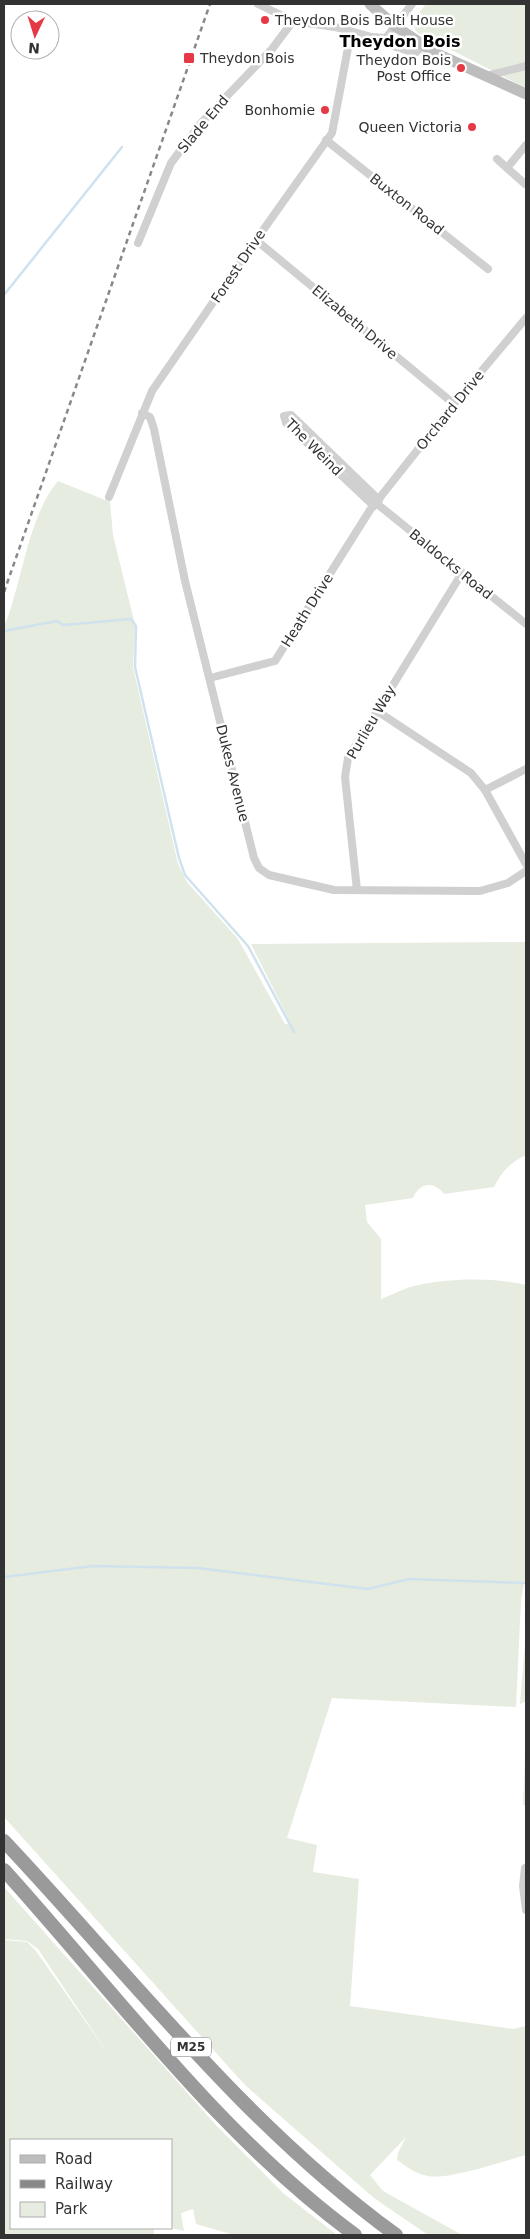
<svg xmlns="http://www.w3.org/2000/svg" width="530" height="2239" font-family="'DejaVu Sans',sans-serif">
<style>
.green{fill:#e6ecdf}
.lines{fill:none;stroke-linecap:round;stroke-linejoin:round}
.stream{stroke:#cfe2ee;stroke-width:2.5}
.street{stroke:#d0d0d0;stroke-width:8}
.secondary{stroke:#bdbdbd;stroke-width:11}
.highway{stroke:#9a9a9a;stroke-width:14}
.rail{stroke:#888;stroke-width:2.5;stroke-dasharray:5 4;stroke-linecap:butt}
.poi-dot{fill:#e63946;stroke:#fff;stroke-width:2}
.labels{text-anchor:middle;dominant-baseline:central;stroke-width:5;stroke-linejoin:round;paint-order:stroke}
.shield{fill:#fff;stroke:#707070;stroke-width:1}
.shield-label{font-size:12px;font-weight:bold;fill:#333}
.poi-label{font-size:14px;fill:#333;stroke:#fff;text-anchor:end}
.street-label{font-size:14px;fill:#333;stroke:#fff}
.quarter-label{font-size:16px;font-weight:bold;fill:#000;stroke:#fff}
</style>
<rect width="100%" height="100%" fill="#fff"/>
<g class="green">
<path d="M426,4H526V88L418,33C408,23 419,13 426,4Z"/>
<path d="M58,481L110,502L113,535L135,625L133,667L178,864L187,882L238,939L285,1024H291L251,944L526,942V1155C511,1162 501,1172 494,1187L444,1194C434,1181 420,1182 413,1198L365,1205L367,1222L381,1239V1299C392,1295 402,1289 414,1286C447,1278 493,1277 526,1285V1573L521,1600L516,1707L332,1698L287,1838L317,1845L313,1872L359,1879L350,2006L513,2029L526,2026V2155C504,2161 448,2180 428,2176C416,2174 407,2167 397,2160L398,2153L406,2137L370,2175L383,2191L462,2235H428L374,2198L245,2085L4,1817V627C22,584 28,516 58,481Z"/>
<polygon points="526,1631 526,1701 520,1704"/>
<polygon points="526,1732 526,1805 523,1805"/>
<polygon points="4,1887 215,2124 283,2193 337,2235 234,2235 196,2224 193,2209 181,2213 184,2231 171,2228 171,2140 11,2140 11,2228 154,2228 154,2235 4,2235 4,1940 27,1942 36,1951 109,2055 38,1949 27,1941 4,1939"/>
</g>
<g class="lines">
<g class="stream">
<polyline points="4,295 122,147"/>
<polyline points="4,631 57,621 63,625 131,619 136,626 135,667 179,858 185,875 248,946 294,1032"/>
<polyline points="4,1577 93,1566 198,1568 368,1589 409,1579 526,1583"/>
</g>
<g class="street">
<polyline points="258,4 293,21 335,27 372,37 386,38"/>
<polyline points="386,38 393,46 415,53 423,46"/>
<polyline points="386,38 412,4"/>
<polyline points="486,76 526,66"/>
<polyline points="326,140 488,269"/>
<polyline points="497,159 507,168"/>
<polyline points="525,184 507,168 526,145"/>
<polyline points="256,240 454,404"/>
<polyline points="138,243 171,163 202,122 272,49 293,21"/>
<polyline points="142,413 150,417 154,429 185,581 254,858 259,868 269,875 334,890 480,891 508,883 526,871"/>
<polyline points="109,497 152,391 256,240 332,133 351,32"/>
<polyline points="376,503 526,624"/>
<polyline points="374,506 286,423 284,416 291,415 379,500"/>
<polyline points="210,678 275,661 370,510 454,404 526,318"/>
<polyline points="377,711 471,773 485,790 526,864"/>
<polyline points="485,790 526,769"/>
<polyline points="357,890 345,777 348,758 462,573"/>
<polyline points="525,1868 523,1886 526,1910"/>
</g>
<polyline class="secondary" points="370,4 395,26 435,53 526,94"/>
<g class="highway">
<path d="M4,1841C131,1976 245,2125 396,2235"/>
<path d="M4,1870C117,1995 218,2134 355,2235"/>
</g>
<polyline class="rail" points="4,592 210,4"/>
</g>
<g class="poi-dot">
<circle cx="265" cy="20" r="5"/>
<rect x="183" y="52" width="12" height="12" rx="2.5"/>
<circle cx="461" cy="68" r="5"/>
<circle cx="325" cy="110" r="5"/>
<circle cx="472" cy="127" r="5"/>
</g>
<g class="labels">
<rect class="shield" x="171" y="2037.5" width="40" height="19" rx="4"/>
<g class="shield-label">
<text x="191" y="2047">M25</text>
</g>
<g class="poi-label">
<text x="275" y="20" text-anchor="start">Theydon Bois Balti House</text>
<text x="200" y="58" text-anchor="start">Theydon Bois</text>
<text x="451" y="60">Theydon Bois<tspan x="451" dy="16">Post Office</tspan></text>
<text x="315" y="110">Bonhomie</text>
<text x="462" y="127">Queen Victoria</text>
</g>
<g class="street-label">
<text transform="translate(203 124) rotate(-50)">Slade End</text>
<text transform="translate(407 204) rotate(38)">Buxton Road</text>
<text transform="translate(238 266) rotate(-56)">Forest Drive</text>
<text transform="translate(355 322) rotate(40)">Elizabeth Drive</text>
<text transform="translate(450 410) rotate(-51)">Orchard Drive</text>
<text transform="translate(314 447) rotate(45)">The Weind</text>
<text transform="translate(451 564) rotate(39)">Baldocks Road</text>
<text transform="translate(307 610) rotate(-58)">Heath Drive</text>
<text transform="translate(371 722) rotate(-60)">Purlieu Way</text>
<text transform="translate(233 773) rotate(76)">Dukes Avenue</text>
</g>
<g class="quarter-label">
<text x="400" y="41">Theydon Bois</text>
</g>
</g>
<rect width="530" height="2239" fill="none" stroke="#333333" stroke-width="10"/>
<rect x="10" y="2139" width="162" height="90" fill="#ffffff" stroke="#adadad"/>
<rect x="20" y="2155" width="25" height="8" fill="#bdbdbd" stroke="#adadad"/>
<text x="55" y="2164" font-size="15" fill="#333333">Road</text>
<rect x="20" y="2180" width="25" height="8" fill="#888888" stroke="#adadad"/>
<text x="55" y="2189" font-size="15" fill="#333333">Railway</text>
<rect x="20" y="2202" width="25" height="15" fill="#e6ecdf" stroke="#adadad"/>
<text x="55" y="2214" font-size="15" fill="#333333">Park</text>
<g transform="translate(35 35) rotate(184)"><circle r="24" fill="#ffffff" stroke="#adadad"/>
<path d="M0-4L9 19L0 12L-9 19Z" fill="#e63946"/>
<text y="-8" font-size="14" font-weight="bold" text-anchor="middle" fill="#333333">N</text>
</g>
</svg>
